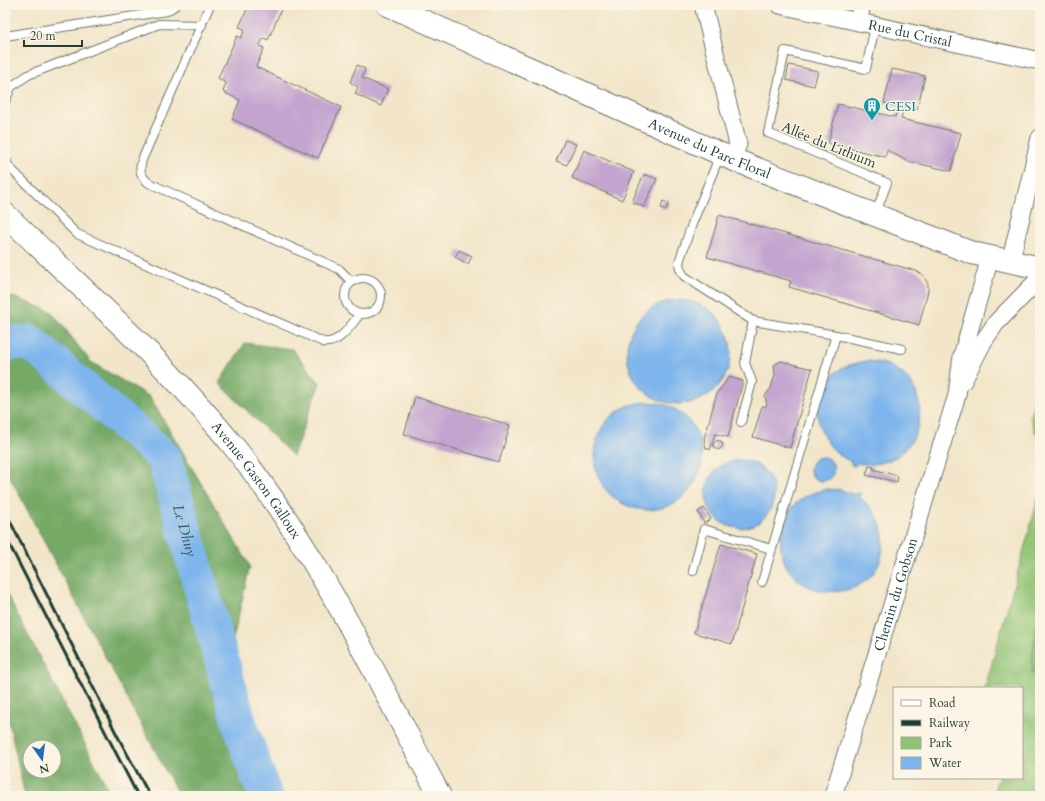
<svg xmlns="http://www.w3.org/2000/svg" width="1045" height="801" font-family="Cardo,serif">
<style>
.green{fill:#90c373;stroke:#588054}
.forest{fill:#74a965;stroke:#4a734c;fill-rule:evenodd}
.water{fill:#7eb5ed;stroke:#4e7990}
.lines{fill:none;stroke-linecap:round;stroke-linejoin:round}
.river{stroke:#7eb5ed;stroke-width:35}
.building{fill:#c2a4cf}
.service-casing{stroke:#697868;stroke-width:10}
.minor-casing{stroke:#697868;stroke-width:19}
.secondary-casing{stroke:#697868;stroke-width:24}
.primary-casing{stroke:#697868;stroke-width:24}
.service{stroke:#fff;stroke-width:8}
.minor{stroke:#fff;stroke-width:17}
.secondary{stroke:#fff;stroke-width:22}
.primary{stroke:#fff;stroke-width:22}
.rail{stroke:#1f3d34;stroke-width:3}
.labels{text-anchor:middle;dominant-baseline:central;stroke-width:3;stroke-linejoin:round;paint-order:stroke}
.street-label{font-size:14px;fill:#1f3d34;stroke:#fcf5e5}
.culture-label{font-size:14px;fill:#0d838f;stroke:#fcf5e5;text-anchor:start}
.water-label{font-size:15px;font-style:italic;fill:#375b62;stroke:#fcf5e5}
</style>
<rect width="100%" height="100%" fill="#fcf5e5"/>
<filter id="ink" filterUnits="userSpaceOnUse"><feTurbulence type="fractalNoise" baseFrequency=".025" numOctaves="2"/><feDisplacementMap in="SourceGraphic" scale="8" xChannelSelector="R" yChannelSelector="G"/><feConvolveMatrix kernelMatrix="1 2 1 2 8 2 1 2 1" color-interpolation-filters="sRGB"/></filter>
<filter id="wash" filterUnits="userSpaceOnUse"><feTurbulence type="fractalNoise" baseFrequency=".012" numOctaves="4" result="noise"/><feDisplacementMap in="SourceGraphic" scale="16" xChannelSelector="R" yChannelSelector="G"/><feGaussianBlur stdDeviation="0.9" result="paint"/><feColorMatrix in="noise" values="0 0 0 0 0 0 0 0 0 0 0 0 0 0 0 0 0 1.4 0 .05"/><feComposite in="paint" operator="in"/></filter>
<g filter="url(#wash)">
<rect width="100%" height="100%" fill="#f2e5c9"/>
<g class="green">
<polygon points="1040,371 1040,443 1030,418"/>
<polygon points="1040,492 1040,796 988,796 993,794 998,778 1022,778 1022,688 985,688"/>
</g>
<g class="forest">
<polygon points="5,294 51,311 91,362 150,397 250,566 218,705 279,796 179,796 5,468"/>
<polygon points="245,343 292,349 320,383 293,456 219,383"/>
<path d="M5,591L112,796H25L5,704ZM30,747H54V771H30Z"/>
<polygon points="1040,614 1040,674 1032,673 1032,654"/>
</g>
<g class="water">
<circle cx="679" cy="352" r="52"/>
<path d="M867,361C946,365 931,477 856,463L855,466L851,465L852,462C815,447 804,396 838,371C847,365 856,363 867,361Z"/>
<circle cx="648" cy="456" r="54"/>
<circle cx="822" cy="469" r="12"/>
<circle cx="740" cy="494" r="34"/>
<path d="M828,489L841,490L855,495L857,492L861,494L859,497C873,507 882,521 883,538C888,615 762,608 783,524C788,504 808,492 828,489Z"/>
</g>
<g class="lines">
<path class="river" id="s1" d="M5,343L30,342L164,457L240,725L265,796"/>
</g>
<g id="blocks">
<g class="building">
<polygon points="249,5 283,5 268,40 264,38 259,46 264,48 256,67 341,107 318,158 232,119 240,100 223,92 226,83 218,78 237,36 241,38 245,29 239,27"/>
<polygon points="357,65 365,69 362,78 388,89 381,106 355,94 358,87 350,82"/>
<polygon points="789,65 818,71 814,86 786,80"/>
<polygon points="892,69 925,76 917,110 904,107 901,119 961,133 951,171 907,161 887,150 885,157 828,143 838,104 895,117 898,106 884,103"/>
<polygon points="565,140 576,144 567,165 556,161"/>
<polygon points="584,150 634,172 622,200 572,178"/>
<polygon points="644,174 657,179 644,207 632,202"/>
<polygon points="663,201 669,203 666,210 661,208"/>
<polygon points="719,215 916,271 923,275 928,284 928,291 919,325 789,287 791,281 707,257"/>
<polygon points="459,250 472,256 468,264 455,257"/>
<polygon points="781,361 812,369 790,448 753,437 762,406 767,406 765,396 771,388 775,375 774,365"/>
<polygon points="729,377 743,381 728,437 715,434 710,450 706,448 704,439 717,393"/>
<polygon points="415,397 510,425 499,462 404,434"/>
<circle cx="718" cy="445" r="4.5"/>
<polygon points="869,466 874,467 873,469 898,476 897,482 866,475"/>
<polygon points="704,508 711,519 704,523 698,512"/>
<polygon points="721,544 757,554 732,644 694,633"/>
</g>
</g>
</g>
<g filter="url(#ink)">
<use href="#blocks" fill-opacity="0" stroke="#697868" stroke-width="1"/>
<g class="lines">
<defs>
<g id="service">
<path d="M210,5L142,160C139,170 140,176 149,183L339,269L352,282"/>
<polyline points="5,36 167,11 176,5"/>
<polyline points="5,102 11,87 28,75 159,24 202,25"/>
<polyline points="720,155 692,224 679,262 680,269 684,276 753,321 836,335 902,349"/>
<path d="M5,158L9,167L77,234L323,342C340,344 350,326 360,314"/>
<polyline points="875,215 887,183 768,133 785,51 866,69 875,26"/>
<circle cx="363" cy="296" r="18"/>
<polyline points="741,422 752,382 745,363 753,321"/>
<polyline points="693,571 704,529 771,549"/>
<polyline points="762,582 836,335"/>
</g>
<g id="minor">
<polyline points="703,5 738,144 732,159"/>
<path id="s2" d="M780,5L1040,61"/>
<polyline points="858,22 862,5"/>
<polyline points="1010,263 1040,138"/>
<polyline points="963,381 983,342 996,323 1040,278"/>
<path id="s3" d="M833,796L957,395L962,356L990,258"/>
</g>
<g id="secondary">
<path id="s4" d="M388,5L732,159L972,253L1040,268"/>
</g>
<g id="primary">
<path id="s5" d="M5,214C83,290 166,362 235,448C318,552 377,679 440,796"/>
</g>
</defs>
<use href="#service" class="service-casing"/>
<use href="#minor" class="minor-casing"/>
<use href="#secondary" class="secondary-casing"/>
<use href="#primary" class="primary-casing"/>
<use href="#service" class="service"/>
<use href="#minor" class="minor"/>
<use href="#secondary" class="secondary"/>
<use href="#primary" class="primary"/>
<g class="rail">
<polyline points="5,511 117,735 150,796"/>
<polyline points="5,536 138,796"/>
</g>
</g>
</g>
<defs>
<symbol id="building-pin" viewBox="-11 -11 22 30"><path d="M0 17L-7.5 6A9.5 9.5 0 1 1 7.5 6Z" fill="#0f9aa8" stroke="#fcf5e5"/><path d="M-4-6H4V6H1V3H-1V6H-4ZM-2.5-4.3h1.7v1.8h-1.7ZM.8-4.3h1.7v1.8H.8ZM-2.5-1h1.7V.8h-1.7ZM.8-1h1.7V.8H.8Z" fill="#fff"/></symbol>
</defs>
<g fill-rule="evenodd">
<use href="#building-pin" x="862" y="96" width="20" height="27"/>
</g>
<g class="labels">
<g class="street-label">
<text stroke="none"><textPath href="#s2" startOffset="133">Rue du Cristal</textPath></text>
<text transform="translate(829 145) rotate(22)">Allée du Lithium</text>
<text stroke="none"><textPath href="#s4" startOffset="352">Avenue du Parc Floral</textPath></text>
<text stroke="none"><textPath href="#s5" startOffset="367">Avenue Gaston Galloux</textPath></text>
<text stroke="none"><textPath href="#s3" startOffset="211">Chemin du Gobson</textPath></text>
</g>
<g class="culture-label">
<text x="885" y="106">CESI</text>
</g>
<g class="water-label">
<text stroke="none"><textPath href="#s1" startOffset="278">Le Dhuy</textPath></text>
</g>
</g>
<rect width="1045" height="801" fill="none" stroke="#fcf5e5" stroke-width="20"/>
<rect x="893" y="687" width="130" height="92" fill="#fcf5e5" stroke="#a4ab9e"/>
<rect x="901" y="700" width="20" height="6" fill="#ffffff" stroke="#a4ab9e"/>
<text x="929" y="707" font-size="12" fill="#1f3d34">Road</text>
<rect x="901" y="720" width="20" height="6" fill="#1f3d34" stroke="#a4ab9e"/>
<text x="929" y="727" font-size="12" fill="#1f3d34">Railway</text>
<rect x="901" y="737" width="20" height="12" fill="#90c373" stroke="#a4ab9e"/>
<text x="929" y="747" font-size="12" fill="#1f3d34">Park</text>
<rect x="901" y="757" width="20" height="12" fill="#7eb5ed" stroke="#a4ab9e"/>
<text x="929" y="767" font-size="12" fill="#1f3d34">Water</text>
<g transform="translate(42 759) rotate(166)"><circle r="19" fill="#fcf5e5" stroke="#a4ab9e"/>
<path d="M0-3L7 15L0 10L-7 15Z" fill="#1f6fb2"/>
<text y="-6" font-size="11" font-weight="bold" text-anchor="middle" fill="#1f3d34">N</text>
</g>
<path d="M24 40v6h58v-6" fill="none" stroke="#1f3d34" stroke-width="2"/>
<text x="30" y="40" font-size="12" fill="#1f3d34" stroke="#fcf5e5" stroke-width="3" paint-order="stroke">20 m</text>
</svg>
